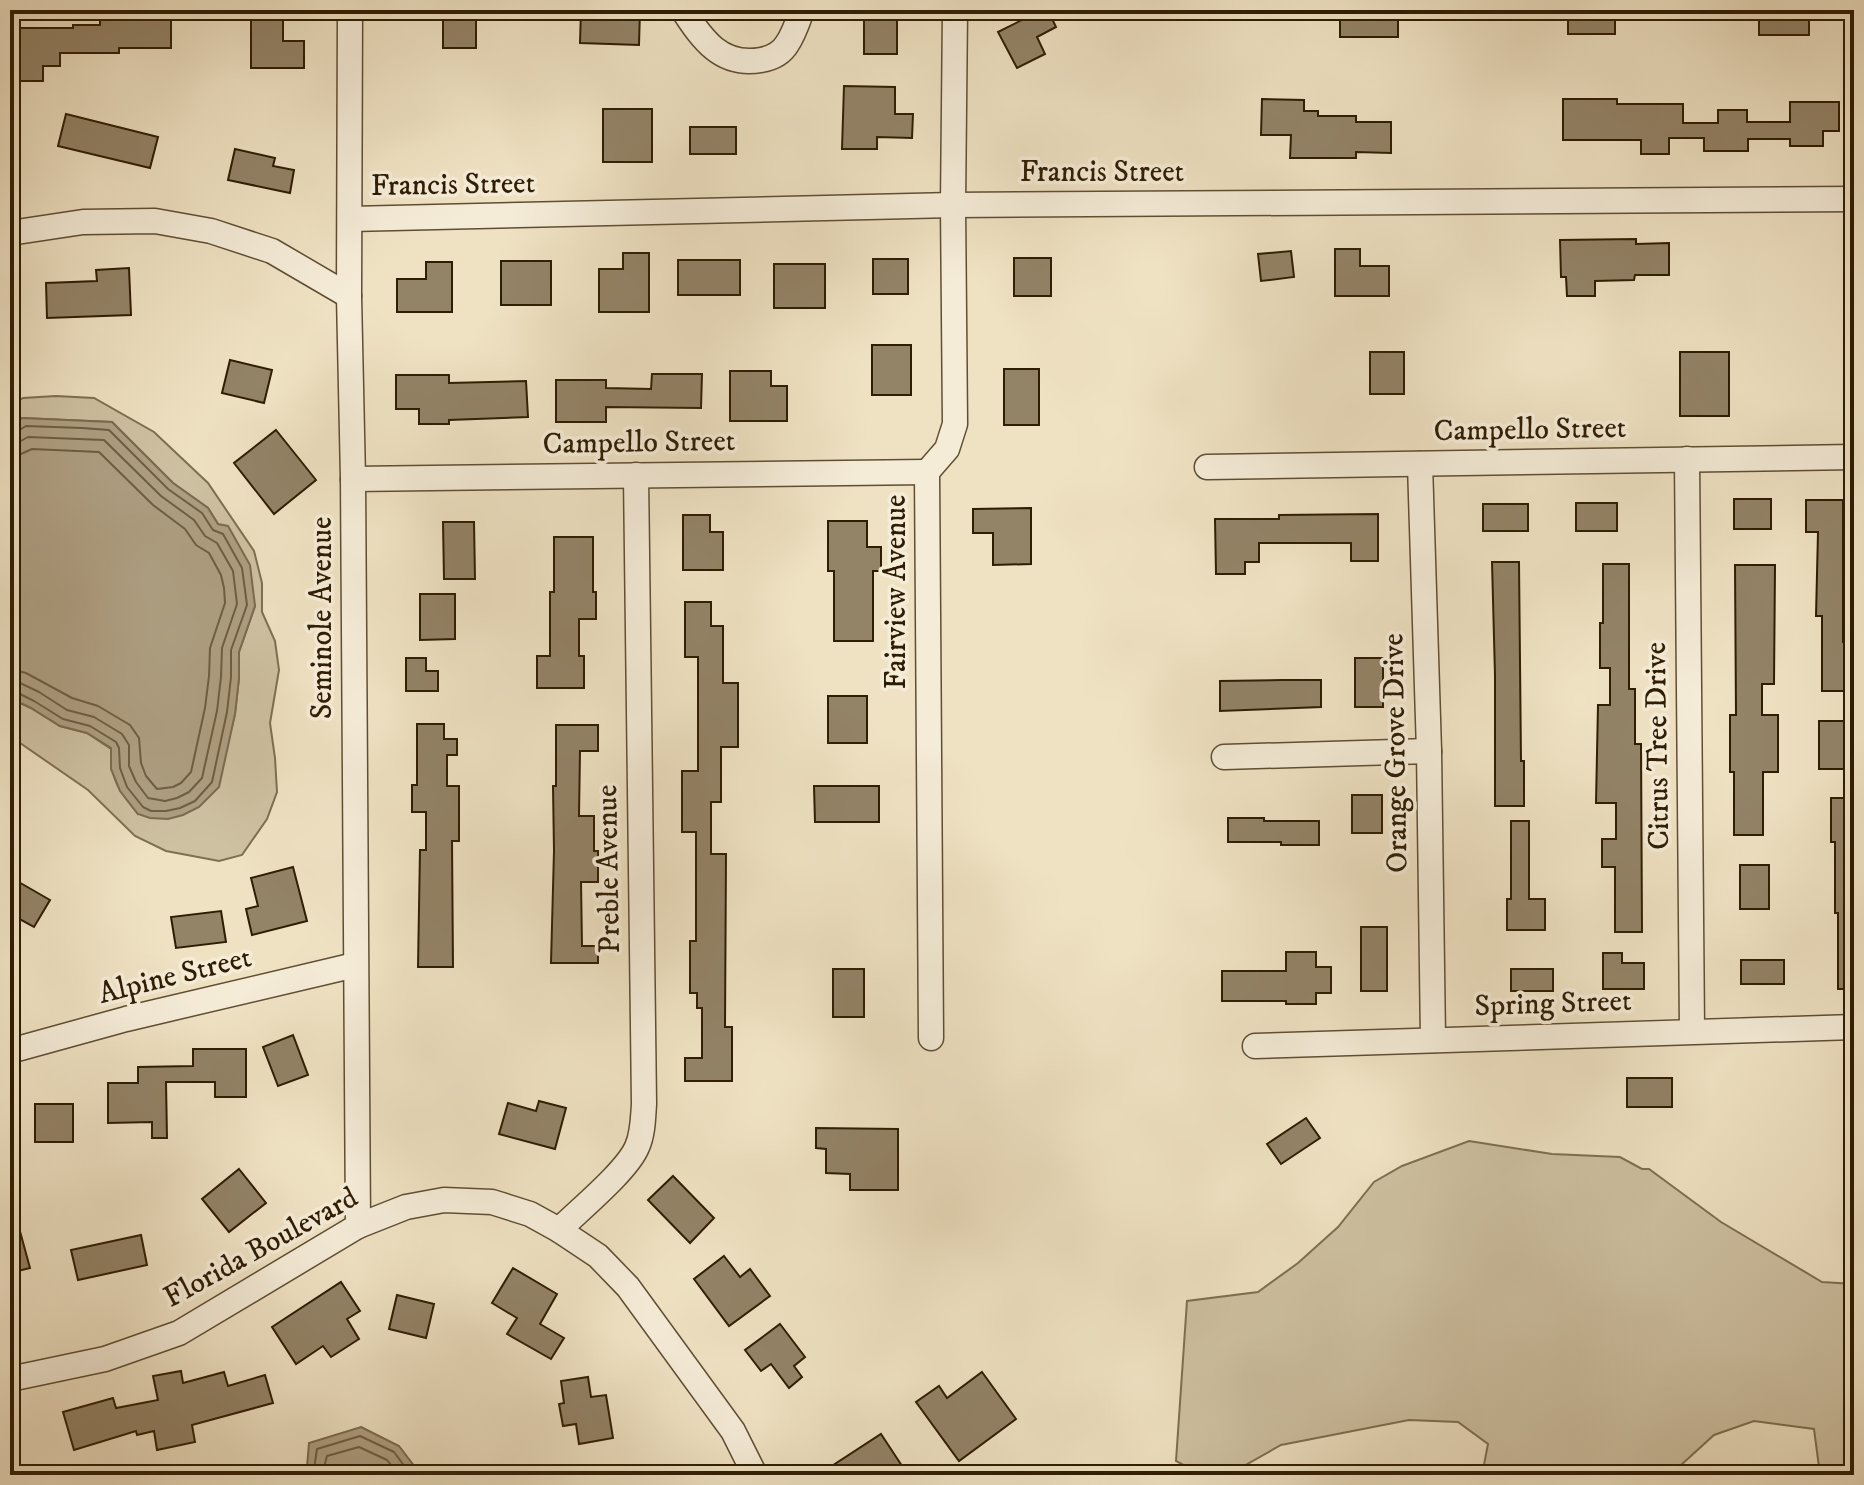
<svg xmlns="http://www.w3.org/2000/svg" width="1864" height="1485" font-family="'IM FELL DW Pica',serif">
<style>
.green{fill:#cec1a2;stroke:#7e6f52;stroke-width:2}
.water{fill:#ae9f82;stroke:#7b6b4f;stroke-width:2}
.lines{fill:none;stroke-linecap:round;stroke-linejoin:round}
.shore{stroke:#6e5e42;stroke-width:2}
.building{fill:#938367;stroke:#2f1d03;stroke-width:2}
.minor-casing{stroke:#5f4e33;stroke-width:27}
.minor{stroke:#f5ecd8;stroke-width:24}
.labels{text-anchor:middle;dominant-baseline:central;stroke-width:7;stroke-linejoin:round;paint-order:stroke}
.street-label{font-size:30px;fill:#2f1d03;stroke:#f5ecd8}
</style>
<rect width="100%" height="100%" fill="#efe2c3"/>
<filter id="stains"><feTurbulence type="fractalNoise" baseFrequency=".0025" numOctaves="4"/><feColorMatrix values="0 0 0 0 .2 0 0 0 0 .09 0 0 0 0 .02 0 0 0 .5 -.17"/></filter>
<radialGradient id="worn" r=".72"><stop offset=".6" stop-color="#630" stop-opacity="0"/><stop offset="1" stop-color="#630" stop-opacity=".3"/></radialGradient>
<g class="green">
<path d="M56,396L94,398L154,432L208,483L254,551L262,583V612L275,641L279,670L270,723L275,758L277,792L267,819L242,855L219,861L166,851L135,836L88,790L10,736V698L31,708L60,726L87,733L111,749C111,781 118,789 138,814L227,746L235,714L239,678V652L255,606L218,524L208,508L173,483L112,422L22,418L10,427V406L23,398Z"/>
<polygon points="1469,1141 1552,1154 1620,1157 1642,1169 1649,1169 1721,1222 1822,1282 1854,1284 1854,1475 1830,1475 1819,1467 1814,1429 1754,1421 1714,1435 1680,1466 1661,1475 1482,1475 1488,1444 1458,1422 1409,1420 1281,1445 1242,1467 1198,1473 1176,1461 1187,1301 1258,1292 1298,1263 1338,1227 1374,1182 1402,1166"/>
</g>
<g class="water">
<polygon points="22,418 112,422 173,483 208,508 218,524 228,526 250,565 255,606 239,652 239,678 235,714 219,787 199,807 183,815 168,819 150,818 138,814 120,791 111,769 111,748 87,733 60,726 31,708 10,698 10,427"/>
<polygon points="361,1427 399,1446 421,1475 287,1475 307,1467 309,1443"/>
</g>
<g class="lines">
<g class="shore">
<polyline points="10,433 16,432 26,426 82,428 109,430 168,489 202,513 213,530 223,534 242,568 247,605 231,650 231,677 227,712 212,782 195,801 180,808 166,811 151,811 143,807 127,787 120,768 119,748 116,742 90,726 63,719 34,701 16,692 10,691"/>
<polyline points="10,443 19,442 28,437 104,440 161,496 194,520 205,536 217,543 233,571 237,604 222,648 221,677 217,711 202,778 189,792 177,798 165,801 148,798 136,782 129,766 129,745 122,734 94,717 67,710 39,692 18,682 10,681"/>
<polyline points="10,455 21,454 32,449 99,452 153,505 185,529 196,545 209,553 221,575 224,588 225,603 210,648 209,676 205,708 191,772 181,783 173,787 157,789 146,776 141,763 139,738 130,725 98,706 72,698 26,673 10,669"/>
<polyline points="308,1475 314,1469 317,1449 360,1436 394,1452 411,1475"/>
<polyline points="322,1475 327,1456 359,1447 387,1460 399,1475"/>
</g>
</g>
<g class="building">
<polygon points="100,10 171,10 171,48 119,48 119,53 60,53 60,66 43,66 43,81 14,81 14,28 73,28 73,25 100,25"/>
<polygon points="251,10 283,10 283,41 304,41 304,68 251,68"/>
<rect x="443" y="10" width="33" height="38"/>
<polygon points="581,10 640,10 639,45 580,43"/>
<rect x="864" y="10" width="33" height="44"/>
<polygon points="1042,10 1048,10 1056,27 1037,37 1045,54 1017,68 998,32"/>
<rect x="1340" y="10" width="58" height="27"/>
<rect x="1568" y="10" width="47" height="24"/>
<rect x="1759" y="10" width="50" height="25"/>
<polygon points="844,86 895,87 895,114 913,114 912,138 877,137 877,149 842,149"/>
<polygon points="1262,99 1304,100 1304,111 1318,111 1318,116 1356,116 1356,122 1391,122 1391,153 1356,152 1356,158 1290,158 1291,135 1261,135"/>
<polygon points="1563,99 1617,99 1617,104 1683,104 1683,123 1718,123 1718,110 1747,110 1747,122 1790,122 1790,102 1839,102 1839,131 1823,131 1823,146 1790,146 1790,139 1748,139 1748,151 1704,151 1704,138 1669,138 1669,154 1641,154 1641,140 1563,140"/>
<rect x="603" y="109" width="49" height="53"/>
<polygon points="66,114 158,137 150,168 58,146"/>
<rect x="690" y="127" width="46" height="27"/>
<polygon points="235,149 275,158 273,166 294,170 290,193 228,180"/>
<polygon points="1636,239 1636,244 1669,243 1669,275 1635,275 1634,280 1595,281 1595,296 1567,296 1566,277 1561,277 1560,240"/>
<polygon points="1335,249 1360,249 1360,266 1389,266 1389,296 1335,296"/>
<polygon points="1291,251 1294,277 1261,281 1258,254"/>
<polygon points="623,253 649,253 649,312 599,312 599,269 623,269"/>
<rect x="1014" y="258" width="37" height="38"/>
<rect x="873" y="259" width="35" height="35"/>
<rect x="678" y="260" width="62" height="35"/>
<rect x="501" y="261" width="50" height="44"/>
<polygon points="426,262 452,262 452,312 397,312 397,279 426,279"/>
<rect x="774" y="264" width="51" height="44"/>
<polygon points="129,268 131,315 47,318 46,283 97,281 96,270"/>
<rect x="872" y="345" width="39" height="50"/>
<rect x="1370" y="352" width="34" height="42"/>
<rect x="1680" y="352" width="49" height="64"/>
<polygon points="230,360 272,370 264,403 222,393"/>
<rect x="1004" y="369" width="35" height="56"/>
<polygon points="730,371 771,371 771,386 787,386 787,421 730,421"/>
<polygon points="652,374 702,374 701,408 606,407 606,422 556,422 556,380 606,380 606,388 651,389"/>
<polygon points="396,375 449,375 449,383 526,381 528,417 449,420 449,424 419,424 419,409 396,409"/>
<polygon points="276,430 316,480 274,514 234,463"/>
<rect x="1734" y="499" width="37" height="30"/>
<polygon points="1806,500 1843,500 1843,642 1848,642 1848,691 1822,691 1822,616 1816,616 1818,532 1806,532"/>
<rect x="1576" y="503" width="41" height="28"/>
<rect x="1483" y="504" width="45" height="27"/>
<polygon points="1031,508 1031,564 993,565 993,533 973,533 973,509"/>
<polygon points="1378,514 1378,561 1351,561 1351,543 1259,543 1259,562 1245,562 1245,574 1216,574 1215,519 1279,519 1279,515"/>
<polygon points="683,515 710,515 710,532 723,532 723,570 683,570"/>
<polygon points="828,521 867,521 867,547 881,547 881,571 873,571 873,641 834,641 834,571 828,571"/>
<polygon points="443,522 474,522 475,579 444,579"/>
<polygon points="554,537 593,537 593,592 596,592 596,619 579,619 579,656 584,656 584,688 537,688 537,656 550,656 550,592 554,592"/>
<polygon points="1492,562 1519,562 1521,761 1524,761 1524,806 1495,806 1495,675"/>
<polygon points="1603,564 1629,564 1629,689 1635,689 1635,744 1641,744 1642,932 1615,932 1615,867 1602,867 1602,839 1616,839 1616,803 1596,803 1598,705 1610,705 1610,668 1600,668 1600,623 1603,623"/>
<polygon points="1735,565 1775,565 1774,684 1762,684 1762,715 1778,715 1778,772 1763,772 1763,835 1734,835 1734,772 1730,772 1730,715 1736,715"/>
<polygon points="420,594 455,594 455,639 420,640"/>
<polygon points="685,602 711,602 711,626 723,626 723,683 738,683 738,747 721,747 721,802 711,802 711,854 726,854 725,1027 732,1027 732,1081 685,1081 685,1058 702,1058 702,1008 697,1008 697,993 690,993 690,941 696,941 696,832 682,832 682,771 698,771 698,657 685,657"/>
<polygon points="406,658 426,658 426,671 438,671 438,691 406,691"/>
<rect x="1355" y="658" width="28" height="49"/>
<polygon points="1282,680 1321,680 1321,707 1220,711 1220,681"/>
<rect x="828" y="696" width="39" height="47"/>
<rect x="1819" y="721" width="33" height="48"/>
<polygon points="417,724 444,724 444,739 457,739 457,755 447,755 447,786 459,786 459,841 452,841 453,967 418,967 420,850 426,850 426,812 412,812 412,785 417,785"/>
<polygon points="556,725 598,725 598,751 580,751 579,816 594,816 594,851 598,851 598,882 581,882 582,946 598,946 598,963 551,963 554,851 553,786 556,786"/>
<polygon points="814,786 879,786 879,822 815,822"/>
<rect x="1352" y="795" width="30" height="38"/>
<polygon points="1831,798 1854,798 1854,989 1838,989 1838,913 1835,913 1835,842 1831,842"/>
<polygon points="1228,818 1264,818 1264,821 1319,821 1319,845 1281,845 1281,842 1228,842"/>
<polygon points="1511,821 1529,821 1529,899 1545,899 1545,930 1507,930 1507,899 1511,899"/>
<rect x="1740" y="865" width="29" height="44"/>
<polygon points="293,867 307,921 252,935 246,909 258,906 251,878"/>
<polygon points="10,877 50,900 34,927 10,914"/>
<polygon points="221,911 226,942 176,948 171,917"/>
<rect x="1361" y="927" width="26" height="64"/>
<polygon points="1286,952 1316,952 1316,967 1331,967 1331,993 1316,993 1316,1004 1286,1004 1286,1001 1222,1001 1222,971 1286,971"/>
<polygon points="1603,953 1622,953 1622,963 1644,963 1644,989 1603,989"/>
<rect x="1741" y="960" width="43" height="24"/>
<rect x="833" y="969" width="31" height="48"/>
<rect x="1511" y="969" width="42" height="22"/>
<polygon points="293,1035 308,1075 278,1086 263,1047"/>
<polygon points="193,1049 246,1049 246,1097 215,1097 215,1082 166,1082 167,1138 152,1138 152,1122 108,1123 108,1083 138,1083 138,1067 193,1066"/>
<rect x="1627" y="1078" width="45" height="29"/>
<polygon points="539,1101 566,1108 555,1149 499,1134 508,1103 536,1111"/>
<rect x="35" y="1104" width="38" height="38"/>
<polygon points="1306,1118 1320,1138 1281,1164 1267,1144"/>
<polygon points="816,1128 898,1129 898,1190 850,1190 850,1174 826,1173 826,1149 816,1148"/>
<polygon points="239,1169 266,1203 229,1232 202,1199"/>
<polygon points="673,1176 714,1218 690,1243 648,1200"/>
<polygon points="10,1213 15,1213 30,1268 10,1273"/>
<polygon points="141,1235 147,1265 78,1280 71,1250"/>
<polygon points="724,1256 740,1277 750,1269 770,1296 729,1326 694,1279"/>
<polygon points="513,1268 557,1294 540,1324 564,1338 551,1359 507,1334 517,1318 492,1303"/>
<polygon points="341,1282 360,1311 347,1319 359,1339 331,1357 323,1346 296,1364 272,1327"/>
<polygon points="397,1295 434,1304 426,1338 389,1329"/>
<polygon points="780,1324 805,1357 794,1366 802,1377 789,1388 771,1364 761,1371 745,1350"/>
<polygon points="181,1371 183,1383 224,1372 228,1386 265,1375 273,1403 192,1425 195,1442 157,1450 154,1431 137,1435 136,1431 74,1450 63,1412 113,1398 116,1408 158,1400 153,1376"/>
<polygon points="982,1372 1016,1419 959,1461 916,1402 939,1386 947,1398"/>
<polygon points="588,1377 591,1397 606,1395 613,1438 579,1444 576,1424 563,1426 559,1404 564,1403 561,1381"/>
<polygon points="881,1434 904,1469 895,1475 818,1475"/>
</g>
<g class="lines">
<defs>
<g id="minor">
<polyline points="350,10 349,296 353,479 358,1226"/>
<path d="M683,10C702,39 721,67 761,60C772,58 781,54 787,44C794,34 798,21 802,10"/>
<polyline points="350,219 953,205 1854,199"/>
<polyline points="10,233 83,222 155,221 211,231 272,251 349,296"/>
<polyline points="1687,459 1692,1031"/>
<polyline points="1420,464 1429,751 1433,1040"/>
<polyline points="1207,467 1854,457"/>
<polyline points="353,479 927,472"/>
<polyline points="1224,757 1429,751"/>
<polyline points="931,1038 927,472 947,449 955,424 953,205 955,10"/>
<polyline points="1255,1046 1854,1027"/>
<polyline points="10,1051 126,1019 355,965"/>
<path d="M559,1230C579,1210 627,1171 637,1147C643,1134 643,1118 644,1104L636,475"/>
<polyline points="10,1379 105,1359 179,1333 358,1226 406,1207 444,1200 492,1202 530,1214 559,1230 598,1256 628,1287 733,1431 755,1475"/>
</g>
</defs>
<use href="#minor" class="minor-casing"/>
<use href="#minor" class="minor"/>
</g>
<g class="labels">
<g class="street-label">
<text x="1102" y="172">Francis Street</text>
<text transform="translate(453 185) rotate(-1)">Francis Street</text>
<text transform="translate(1530 430) rotate(-1)">Campello Street</text>
<text transform="translate(639 443) rotate(-1)">Campello Street</text>
<text transform="translate(896 592) rotate(-90)">Fairview Avenue</text>
<text transform="translate(322 618) rotate(-90)">Seminole Avenue</text>
<text transform="translate(1658 746) rotate(-91)">Citrus Tree Drive</text>
<text transform="translate(1396 753) rotate(-91)">Orange Grove Drive</text>
<text transform="translate(609 869) rotate(-91)">Preble Avenue</text>
<text transform="translate(175 976) rotate(-14)">Alpine Street</text>
<text transform="translate(1553 1004) rotate(-2)">Spring Street</text>
<text transform="translate(261 1248) rotate(-29)">Florida Boulevard</text>
</g>
</g>
<rect width="1864" height="1485" fill="none" stroke="#efe2c3" stroke-width="40"/>
<rect x="12" y="12" width="1840" height="1461" fill="none" stroke="#2f1d03" stroke-width="4"/>
<rect x="20" y="20" width="1824" height="1445" fill="none" stroke="#2f1d03" stroke-width="2"/>
<rect width="100%" height="100%" filter="url(#stains)"/>
<rect width="100%" height="100%" fill="url(#worn)"/>
</svg>
